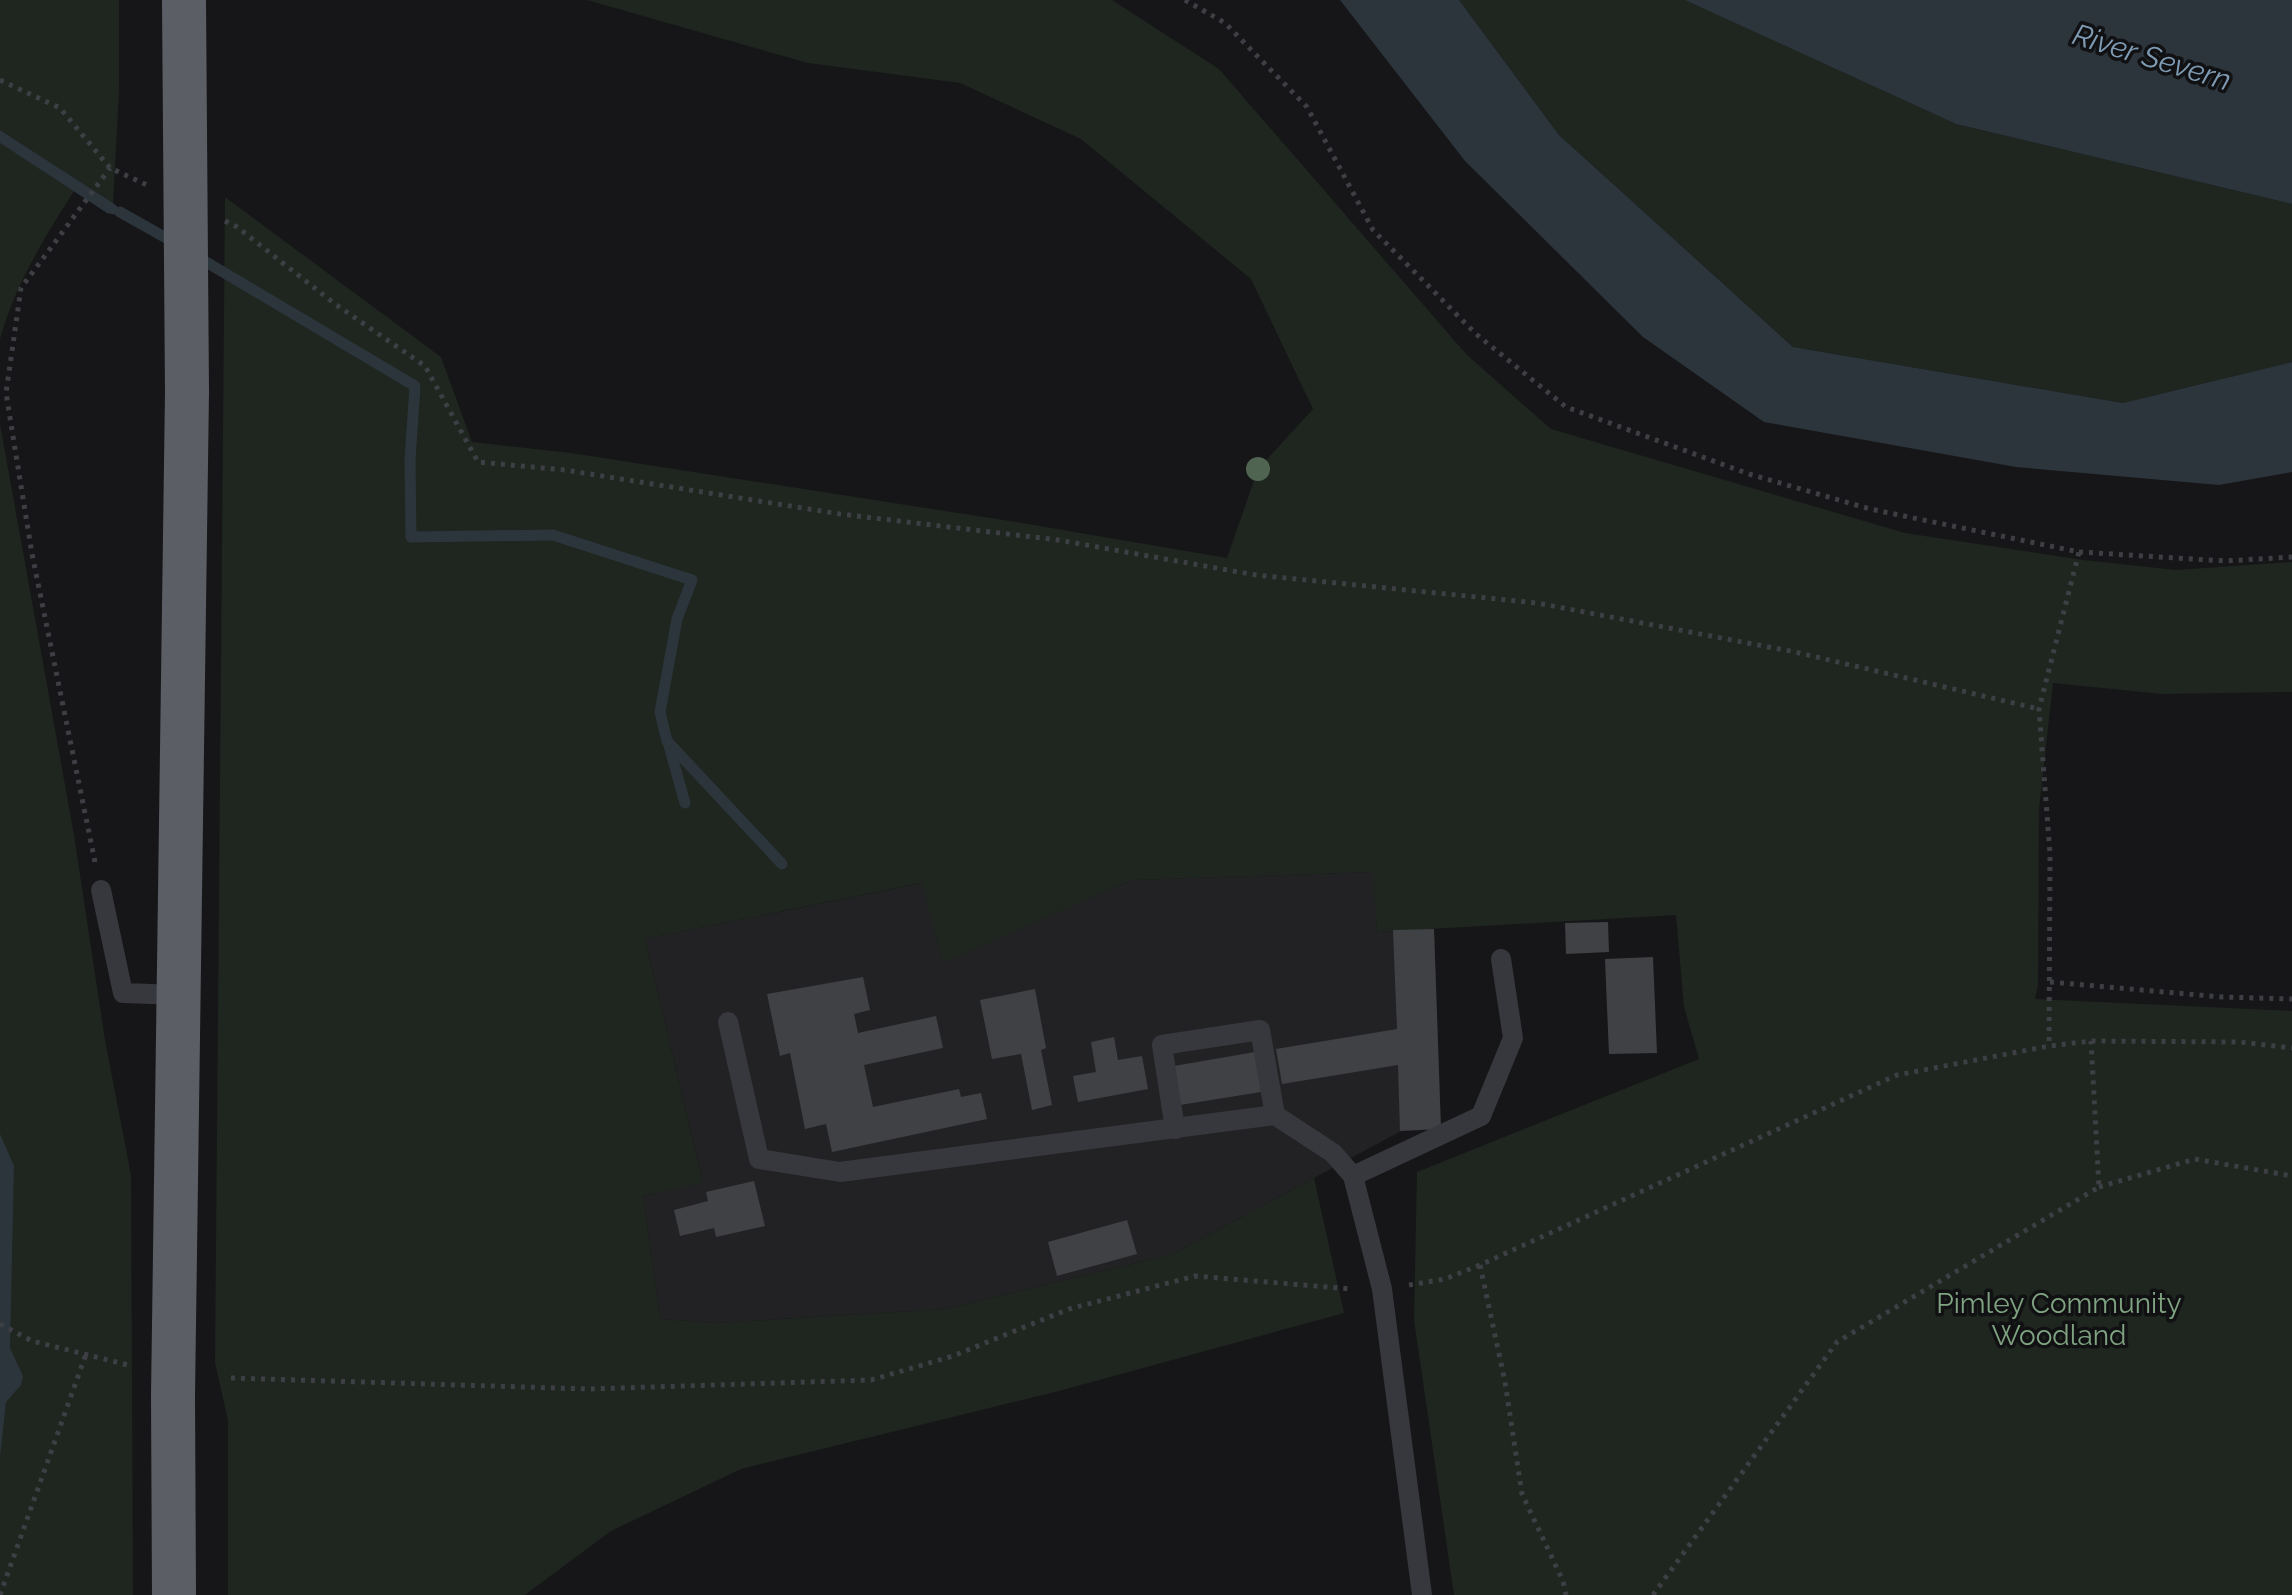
<svg xmlns="http://www.w3.org/2000/svg" width="2292" height="1595" font-family="Raleway,sans-serif">
<style>
.built{fill:#222225}
.green{fill:#1e261f}
.water{fill:#2c353c}
.lines{fill:none;stroke-linecap:round;stroke-linejoin:round}
.stream{stroke:#2c353c;stroke-width:11}
.building{fill:#404145}
.path{stroke:#3d3f44;stroke-width:5;stroke-dasharray:4 6;stroke-linecap:butt}
.service{stroke:#37383d;stroke-width:20}
.trunk{stroke:#5b5e65;stroke-width:44}
.trunk-bridge{stroke:#5b5e65;stroke-width:44}
.tree{fill:#506452}
.labels{text-anchor:middle;dominant-baseline:central;stroke-width:7;stroke-linejoin:round;paint-order:stroke}
.park-label{font-size:28px;fill:#7fa381;stroke:#111113}
.water-label{font-size:30px;font-style:italic;fill:#7f9bb3;stroke:#111113}
</style>
<rect width="100%" height="100%" fill="#161618"/>
<polygon class="built" points="1374,872 1377,932 1434,929 1441,1129 1403,1130 1173,1254 946,1309 717,1323 660,1319 643,1196 703,1182 645,939 923,883 943,962 1132,880"/>
<g class="green">
<polygon points="0,0 119,0 119,91 113,203 0,130"/>
<polygon points="587,0 1112,0 1219,69 1466,354 1551,429 1905,533 2083,560 2176,570 2292,562 2292,692 2162,694 2053,683 2039,809 2038,985 2035,999 2292,1011 2292,1595 1454,1595 1414,1320 1417,1172 1699,1059 1684,1007 1676,915 1377,932 1373,872 1132,880 943,963 922,883 645,939 703,1183 643,1196 660,1319 717,1323 946,1309 1173,1254 1314,1178 1344,1313 1059,1391 741,1469 611,1531 525,1595 228,1595 228,1421 215,1362 225,197 441,357 472,442 571,453 1010,521 1227,558 1258,469 1313,409 1251,279 1081,139 960,83 808,63"/>
<polygon points="1459,0 1686,0 1956,124 2292,204 2292,362 2123,403 1793,347 1559,135"/>
<path d="M0,143L74,191C44,238 15,285 0,339Z"/>
<polygon points="0,424 74,835 105,1040 131,1175 133,1595 0,1595"/>
</g>
<g class="water">
<polygon points="1340,0 1459,0 1559,135 1793,347 2123,403 2292,362 2292,472 2219,485 2016,467 1764,422 1643,337 1465,161"/>
<polygon points="1685,0 2292,0 2292,204 1956,124"/>
<polygon points="0,130 113,203 131,218 107,213 0,143"/>
<polygon points="0,1134 14,1166 10,1348 23,1376 21,1385 6,1402 0,1456"/>
</g>
<g class="lines">
<g class="stream">
<polyline points="120,212 175,243"/>
<polyline points="196,256 415,386 410,460 411,537 553,535 692,580 677,619 660,712 667,741 782,864"/>
<polyline points="668,742 685,803"/>
</g>
</g>
<g class="building">
<polygon points="1608,922 1609,952 1566,954 1565,923"/>
<polygon points="1434,929 1441,1129 1400,1131 1398,1065 1282,1084 1276,1049 1397,1029 1393,930"/>
<polygon points="1653,957 1657,1053 1609,1054 1605,959"/>
<polygon points="863,977 870,1010 854,1014 858,1033 936,1016 943,1048 864,1065 873,1107 959,1089 961,1097 981,1093 987,1119 832,1152 826,1124 805,1129 790,1053 780,1056 767,994"/>
<polygon points="1035,989 1046,1048 1041,1050 1052,1105 1032,1110 1021,1054 992,1059 980,1000"/>
<polygon points="1114,1037 1118,1060 1142,1056 1148,1089 1078,1102 1073,1076 1096,1072 1091,1042"/>
<polygon points="1255,1052 1261,1092 1180,1105 1174,1066"/>
<polygon points="754,1181 765,1226 716,1237 714,1228 680,1236 674,1210 708,1201 706,1192"/>
<polygon points="1127,1220 1137,1254 1057,1276 1048,1242"/>
</g>
<g class="lines">
<g class="path">
<polyline points="1185,0 1225,23 1307,107 1373,230 1476,334 1566,407 1749,474 1870,509 2079,552 2039,709 2050,854 2049,1046"/>
<polyline points="0,80 60,108 110,168 147,185"/>
<polyline points="225,221 237,227 335,304 425,366 478,462 565,470 840,514 1058,540 1256,575 1537,603 1795,652 2039,709"/>
<polyline points="2079,552 2225,561 2292,557"/>
<polyline points="95,862 32,554 6,393 21,288 110,168"/>
<polyline points="2050,982 2222,997 2292,999"/>
<polyline points="2099,1187 2195,1159 2292,1176"/>
<polyline points="1480,1265 1505,1382 1522,1494 1563,1581 1566,1595"/>
<polyline points="1409,1285 1445,1279 1480,1265 1897,1075 2049,1046 2091,1041 2240,1042 2292,1048"/>
<polyline points="0,1324 32,1341 132,1366"/>
<polyline points="231,1378 589,1389 871,1380 953,1356 1069,1309 1195,1276 1351,1289"/>
<polyline points="0,1595 86,1354"/>
<polyline points="1653,1595 1837,1342 2099,1187 2091,1041"/>
</g>
<g class="service">
<polyline points="101,890 123,993 179,995"/>
<polyline points="728,1022 759,1159 840,1172 1275,1115 1333,1153 1353,1176 1382,1289 1422,1595"/>
<polyline points="1175,1129 1162,1045 1260,1030 1275,1115"/>
<polyline points="1353,1176 1481,1116 1513,1038 1501,959"/>
</g>
<polyline class="trunk" points="174,1595 173,1396 187,392"/>
<polyline class="trunk-bridge" points="184,0 187,392"/>
</g>
<circle class="tree" cx="1258" cy="469" r="12"/>
<g class="labels">
<g class="park-label">
<text x="2059" y="1303">Pimley Community<tspan x="2059" dy="32">Woodland</tspan></text>
</g>
<g class="water-label">
<text transform="translate(2152 57) rotate(17)">River Severn</text>
</g>
</g>
</svg>
